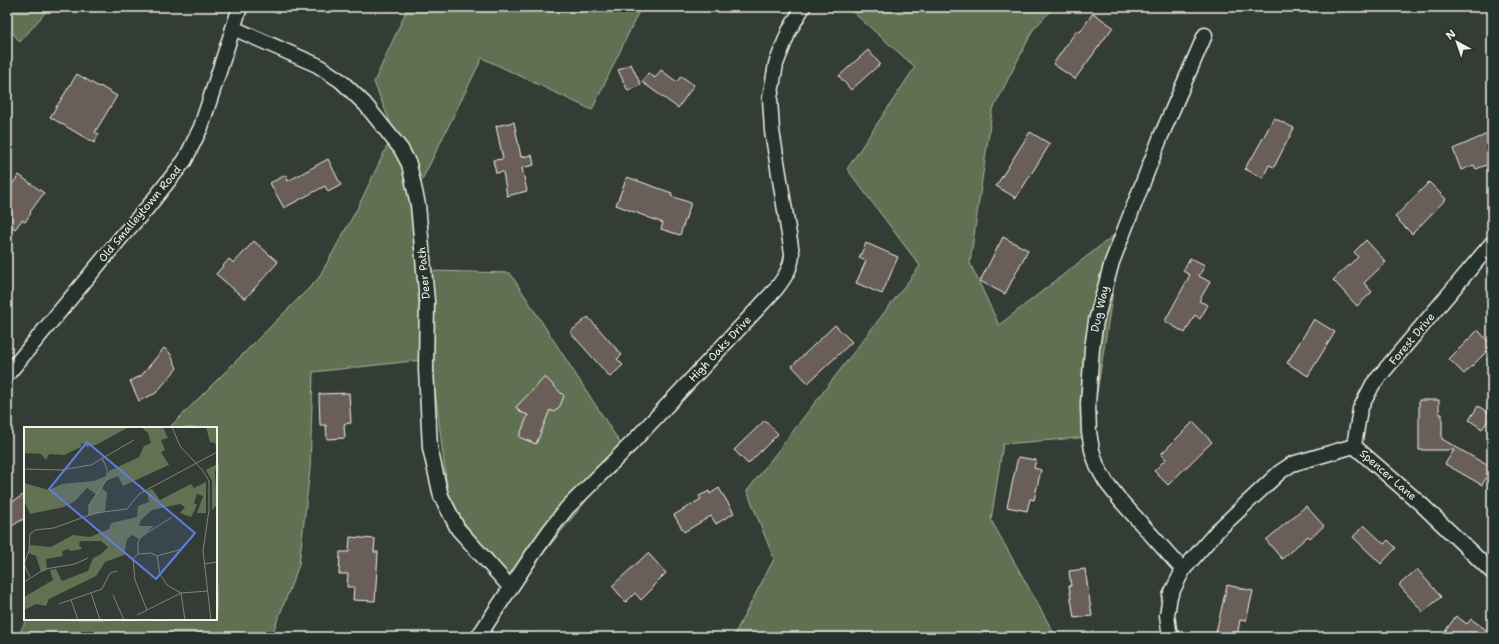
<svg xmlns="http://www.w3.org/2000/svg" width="1499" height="644" font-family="'Shantell Sans',sans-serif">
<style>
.green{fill:#617152;stroke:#aab19d}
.building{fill:#6b5f58;stroke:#f4f1e8}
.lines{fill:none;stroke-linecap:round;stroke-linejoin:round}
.minor-casing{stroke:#f4f1e8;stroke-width:17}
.minor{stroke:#26332d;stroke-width:14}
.labels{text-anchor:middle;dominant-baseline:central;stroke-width:3.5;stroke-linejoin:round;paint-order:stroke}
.street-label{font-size:11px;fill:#f4f1e8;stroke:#26332d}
.inset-road{fill:none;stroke:#81847d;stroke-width:1}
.view{fill:#5e7fdd;fill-opacity:0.15;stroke:#5e7fdd;stroke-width:2}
.inset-edge{fill:none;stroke:#f4f1e8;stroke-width:2}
</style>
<rect width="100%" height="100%" fill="#343c36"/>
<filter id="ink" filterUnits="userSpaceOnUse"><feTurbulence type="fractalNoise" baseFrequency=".025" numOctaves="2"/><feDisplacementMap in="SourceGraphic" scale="8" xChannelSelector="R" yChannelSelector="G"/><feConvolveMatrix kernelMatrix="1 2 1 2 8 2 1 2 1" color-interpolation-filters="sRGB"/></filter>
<g filter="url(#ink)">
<g class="green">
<polygon points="7,7 50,7 20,42 7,26"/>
<polygon points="408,7 641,7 592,110 482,58 420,184 431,271 510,273 626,452 515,588 449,503 431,359 313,372 310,470 299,565 271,637 17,637 27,619 216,619 216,428 169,428 318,279 358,207 394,132 374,82"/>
<polygon points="847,7 1054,7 1033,30 992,111 970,263 999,325 1123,228 1090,437 1003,444 991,520 1056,637 733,637 774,559 747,491 920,266 847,169 915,67"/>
</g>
<g class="building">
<polygon points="1093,13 1113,27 1075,79 1053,64 1077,30 1080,32"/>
<polygon points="868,50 880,64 851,90 839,76"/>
<polygon points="631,64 641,85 628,91 618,70"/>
<polygon points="661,70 677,82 681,76 694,85 678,108 642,82 648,73 655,78"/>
<polygon points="77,74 99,87 100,86 117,96 95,132 99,134 94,143 50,117"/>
<polygon points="1274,118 1294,128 1274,167 1269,165 1263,178 1245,169 1251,157 1252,158"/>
<polygon points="514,122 521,157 532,155 534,165 522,168 527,191 507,196 503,172 496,173 493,160 503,159 496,126"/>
<polygon points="1030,132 1050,144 1016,198 996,186"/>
<polygon points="1492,132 1492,163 1476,169 1474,165 1461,170 1453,149"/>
<polygon points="328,159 341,185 328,192 325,186 284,208 270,183 286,175 288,181"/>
<polygon points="19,175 44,193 30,212 31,213 25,222 22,220 15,229 7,223 7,191"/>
<polygon points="627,177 672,193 671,196 691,203 680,235 661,229 663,223 616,205"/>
<polygon points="1429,182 1446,199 1412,234 1395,217"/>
<polygon points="1003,237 1028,250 1005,294 980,281"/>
<polygon points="1366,240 1386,262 1364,283 1372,292 1357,306 1333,280 1358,257 1354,252"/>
<polygon points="254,241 278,262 245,299 216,274 229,259 234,263"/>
<polygon points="866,243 898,257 882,294 856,283 866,261 859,258"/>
<polygon points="1190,258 1205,265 1199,276 1210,282 1199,301 1208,305 1200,319 1195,315 1185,333 1165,321 1190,275 1183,271"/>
<polygon points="588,317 622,355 617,359 623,365 610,377 570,332"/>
<polygon points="1314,319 1335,332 1308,376 1287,363"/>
<polygon points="835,325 852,342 808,383 792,366"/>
<polygon points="1478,330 1492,346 1464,374 1449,359"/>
<polygon points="164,348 170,353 177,368 156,393 139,401 130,381 141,376"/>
<polygon points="545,377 564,396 560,406 554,412 550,410 536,444 519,437 528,415 520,412 516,407"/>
<polygon points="349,393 351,423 344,424 345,438 327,439 326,425 320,425 319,394"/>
<polygon points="1419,400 1439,400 1439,414 1442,414 1442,439 1492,468 1482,485 1445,464 1454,450 1419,450"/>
<polygon points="1478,406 1492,415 1482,429 1469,420"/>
<polygon points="765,420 778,434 748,464 734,450"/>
<polygon points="1193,422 1212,442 1168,485 1154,471 1166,459 1161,454"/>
<polygon points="1018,457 1036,460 1034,468 1041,470 1034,500 1030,499 1027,511 1007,507"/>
<polygon points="719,488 734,513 716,524 711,516 684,532 674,515 701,499 699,496 709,491 710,494"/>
<polygon points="25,494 25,518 7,529 7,505"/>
<polygon points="1306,506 1324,526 1310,538 1308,536 1282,559 1266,540"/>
<polygon points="1364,525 1384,544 1388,540 1396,548 1381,564 1353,537"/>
<polygon points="350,537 375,539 374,552 378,552 375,601 353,600 354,587 347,587 348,574 339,574 340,552 349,552"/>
<polygon points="648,553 666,573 652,587 653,588 641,600 635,593 626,602 612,586"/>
<polygon points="1085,569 1092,616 1074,618 1069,586 1071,586 1069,571"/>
<polygon points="1417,569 1441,597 1423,612 1399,585"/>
<polygon points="1227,585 1253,591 1246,621 1240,620 1237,636 1216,632"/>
<polygon points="1456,616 1467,624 1471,619 1492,634 1492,637 1441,637"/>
</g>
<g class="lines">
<defs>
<g id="minor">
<polyline points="233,28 317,65 341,81 365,104 401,149 409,164 418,205 427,301 426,369 430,448 441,496 458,529 510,587"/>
<polyline points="7,375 123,235 148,207 185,160 201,127 240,7"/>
<polyline points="1354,446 1360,409 1373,384 1492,243"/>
<polyline points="1183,570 1120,500 1106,482 1097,466 1092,450 1089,432 1088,404 1092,348 1096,321 1112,262 1161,136 1205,35"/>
<path d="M478,637L531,557L550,530L567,508L631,444L776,289C785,277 792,267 792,253L772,131L770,98L776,64L789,31L803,7"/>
<polyline points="1172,637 1169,630 1167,615 1170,596 1183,570 1218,530 1280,472 1292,464 1354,446 1421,504 1492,572"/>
</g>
</defs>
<use href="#minor" class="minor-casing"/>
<use href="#minor" class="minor"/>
</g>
</g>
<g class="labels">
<g class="street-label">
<text transform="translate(140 214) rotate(-50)">Old Smalleytown Road</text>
<text transform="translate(424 273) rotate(-95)">Deer Path</text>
<text transform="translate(1100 309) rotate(-77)">Dug Way</text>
<text transform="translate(1412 339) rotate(-50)">Forest Drive</text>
<text transform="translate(720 349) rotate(-47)">High Oaks Drive</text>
<text transform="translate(1388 475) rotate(41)">Spencer Lane</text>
</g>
</g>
<g transform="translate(24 427)">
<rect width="193" height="193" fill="#343c36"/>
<path d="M0,0L6,1L105,0L72,18L62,20V16L57,17V20L40,28L25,27L22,33L17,27L0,26ZM117,0H139L144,11L137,13L141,23L137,25L145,38L99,59L94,49L82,54L78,61L83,66L81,85L65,89V78L72,67L63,61L51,74L40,80L6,87L0,74V56L25,63L38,57L69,54L83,49L85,44L115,30L120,19L127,16L124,6ZM182,0H193V24L191,16L186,15ZM193,37L191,46L193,78L188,83V54L182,43ZM182,55V86H173L179,69L173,67L170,76L173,78L167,90L156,86L161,80L156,77L128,83L117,93L115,99H130L115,112L108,108L103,112L100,128L81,135L72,149L25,172L22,179L12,177L0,183V170L29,153L26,143L32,142L38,154L64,144L69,131L77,127L84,120L77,114H56L55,118L58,122L47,124L43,122L38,125L39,129L22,132L23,143L17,145L12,129L4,126L6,118L27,120L49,108L66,110L85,102L87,96L113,90L114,79L125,75L123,64L128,62L136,73L167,57L170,61Z" fill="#617152"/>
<path class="inset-road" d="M148,0L156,19L179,44L185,54V83L179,124L187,193M0,42L36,43L67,38L110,13M65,88V78L83,52V42L78,31M114,127V115L117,110L148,90M133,129L158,122M181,137L193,135M6,150L0,137L5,123L6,107L11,103L30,101L71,86L103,82L115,67L193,25M0,155L21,142L51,137L64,131M67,166L76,193M89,168L100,193M47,173L54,193M35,177L78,162L86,146L93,144M123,183L111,153L109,132L114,127L127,126L133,129L136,147L143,158L157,166L184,164M113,188L157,166L161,193"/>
<path class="view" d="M63,15L171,106L132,152L25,62Z"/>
<rect width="193" height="193" class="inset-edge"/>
</g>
<rect width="1499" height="644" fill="none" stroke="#26332d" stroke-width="24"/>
<rect x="12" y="12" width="1475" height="620" fill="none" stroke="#f4f1e8" stroke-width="1.5" filter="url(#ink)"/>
<g transform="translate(1457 42) rotate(320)" stroke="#26332d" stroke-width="3" paint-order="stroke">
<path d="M0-3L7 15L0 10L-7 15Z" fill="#f4f1e8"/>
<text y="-6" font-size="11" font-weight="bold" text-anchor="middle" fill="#f4f1e8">N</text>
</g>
</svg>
